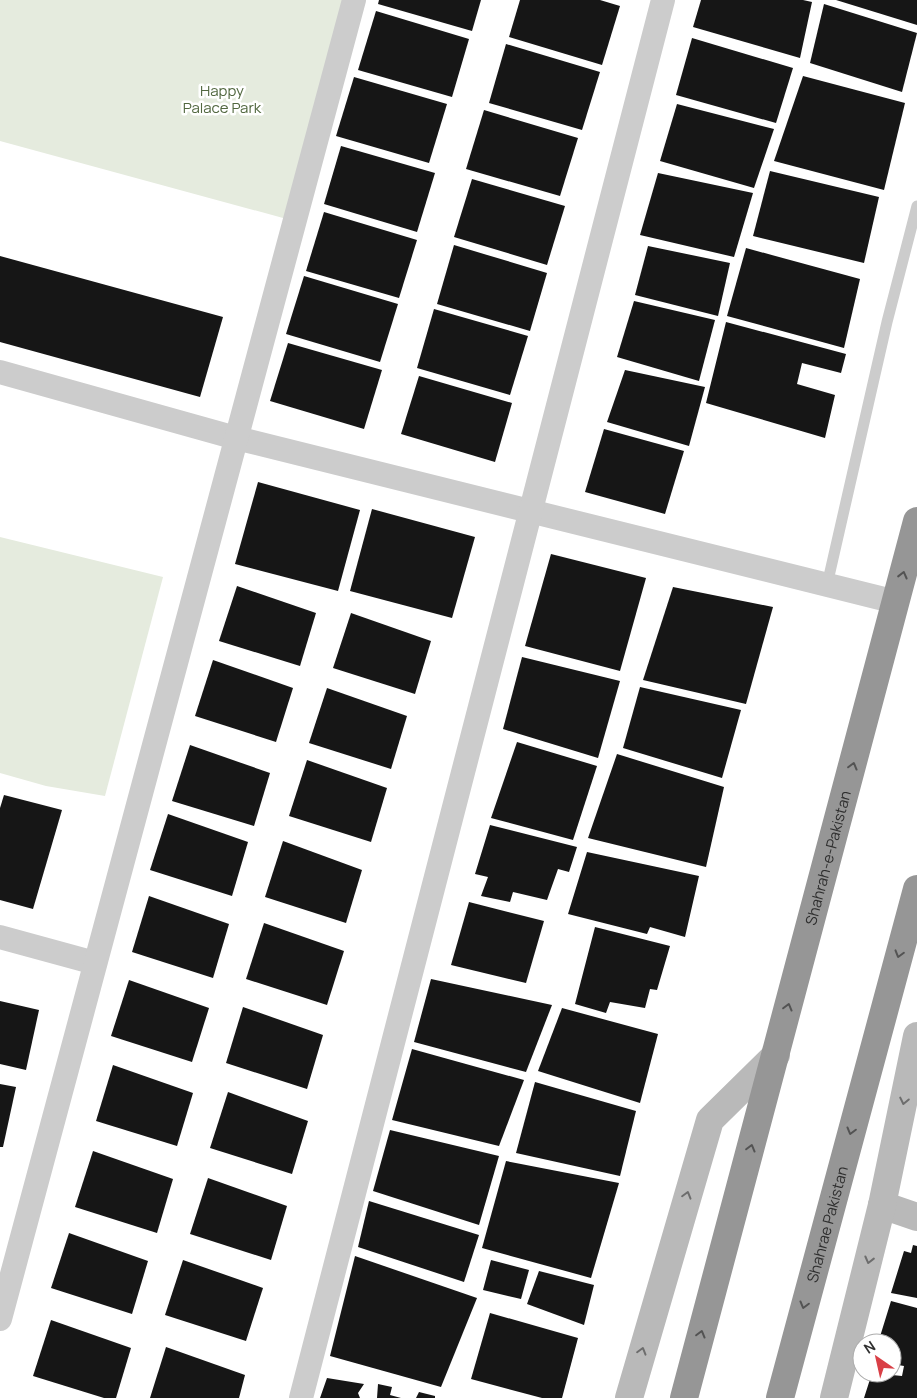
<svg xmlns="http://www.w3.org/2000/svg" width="917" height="1398" font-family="Manrope,sans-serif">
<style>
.green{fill:#e5ebde}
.building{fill:#161616}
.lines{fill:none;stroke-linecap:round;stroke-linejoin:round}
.lane{stroke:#ccc;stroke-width:11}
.street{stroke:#ccc;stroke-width:24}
.secondary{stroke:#b9b9b9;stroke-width:28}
.highway{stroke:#969696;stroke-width:28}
.oneway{stroke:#535353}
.oneway2{stroke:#6d6d6d}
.labels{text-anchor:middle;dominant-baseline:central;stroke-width:5;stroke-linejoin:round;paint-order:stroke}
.park-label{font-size:15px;fill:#526840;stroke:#fff}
.street-label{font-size:15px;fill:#2f2f2f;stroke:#fff}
</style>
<rect width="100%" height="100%" fill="#fff"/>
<g class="green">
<polygon points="0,0 354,0 294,221 0,141"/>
<polygon points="0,537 163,577 105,796 46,786 0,773"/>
</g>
<g class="building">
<polygon points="379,0 481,0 472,31 378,4"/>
<polygon points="520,0 600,0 620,6 602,65 509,37"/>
<polygon points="701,0 803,0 812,2 800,58 693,27"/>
<polygon points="836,0 917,0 917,25"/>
<polygon points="824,4 917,33 902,92 810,63"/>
<polygon points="376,11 469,39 452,97 358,70"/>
<polygon points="692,38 793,68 776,123 676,95"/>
<polygon points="506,44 600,72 582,130 489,103"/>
<polygon points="803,76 905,103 884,190 774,161"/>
<polygon points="354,77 447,104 429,163 336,136"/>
<polygon points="677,104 774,129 754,188 660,161"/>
<polygon points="484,110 578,138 560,196 466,169"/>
<polygon points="341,146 435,173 417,232 324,204"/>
<polygon points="770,171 879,197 864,263 753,236"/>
<polygon points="658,173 753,193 734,257 640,235"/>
<polygon points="472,179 565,206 547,265 454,237"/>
<polygon points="324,212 417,240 399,298 306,271"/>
<polygon points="454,245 547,273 530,331 437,304"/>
<polygon points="648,246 730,263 718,316 635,295"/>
<polygon points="746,248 860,279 844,348 727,316"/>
<polygon points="0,256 223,317 200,397 0,342"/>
<polygon points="304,276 398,304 380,362 286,334"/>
<polygon points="634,301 715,320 699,381 617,357"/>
<polygon points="434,309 528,336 510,395 417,368"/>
<polygon points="726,322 846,354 841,373 802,363 797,384 835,395 825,438 706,403"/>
<polygon points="288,343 382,370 364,429 270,401"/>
<polygon points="625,370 705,387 689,446 607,422"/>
<polygon points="419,376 512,403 495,462 401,434"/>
<polygon points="604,429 684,451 665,514 585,492"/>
<polygon points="258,482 360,510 338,591 235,564"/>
<polygon points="372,509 475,537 452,618 350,591"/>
<polygon points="551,554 646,578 620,671 525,646"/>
<polygon points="237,586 316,613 300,666 219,641"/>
<polygon points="673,587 773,607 746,704 643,680"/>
<polygon points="351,613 431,641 415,694 333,668"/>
<polygon points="522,657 620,681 598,758 503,729"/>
<polygon points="213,660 293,688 276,742 195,716"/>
<polygon points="640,687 741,710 722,778 623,748"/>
<polygon points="327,688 407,716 391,769 309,743"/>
<polygon points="517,742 597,766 573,840 491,818"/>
<polygon points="190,745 270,773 254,826 172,801"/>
<polygon points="617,754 724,787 706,867 588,838"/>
<polygon points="307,760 387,788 371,842 289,816"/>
<polygon points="4,795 62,810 33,909 0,900 0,808"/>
<polygon points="168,814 248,842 232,896 150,870"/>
<polygon points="490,825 577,847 569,872 558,869 547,900 513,892 510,902 481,896 488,877 475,874"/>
<polygon points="283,841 362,870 346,923 265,897"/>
<polygon points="587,852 699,876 685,937 650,927 647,934 568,914"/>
<polygon points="149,896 229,924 213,978 132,952"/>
<polygon points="469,902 544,921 526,983 451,965"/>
<polygon points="264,923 344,951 327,1005 246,979"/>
<polygon points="595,927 670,946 657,990 650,989 645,1008 610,1002 606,1013 575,1004"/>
<polygon points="431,979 552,1005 526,1072 414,1042"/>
<polygon points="129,980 209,1008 192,1062 111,1036"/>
<polygon points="0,1001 39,1010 26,1070 0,1064"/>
<polygon points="243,1007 323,1035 307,1089 226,1063"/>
<polygon points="562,1008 658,1034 640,1103 538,1071"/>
<polygon points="412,1049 524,1080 499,1146 392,1120"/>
<polygon points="113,1065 193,1093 177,1146 96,1121"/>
<polygon points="535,1082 636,1111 620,1176 516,1153"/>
<polygon points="0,1084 16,1087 3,1147 0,1147"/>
<polygon points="228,1092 308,1121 292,1174 210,1148"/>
<polygon points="390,1130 499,1156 479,1225 373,1191"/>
<polygon points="93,1151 173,1179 157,1233 75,1207"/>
<polygon points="506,1161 619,1183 591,1278 482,1248"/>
<polygon points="208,1178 287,1206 271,1260 190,1234"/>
<polygon points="369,1201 479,1235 464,1282 358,1247"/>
<polygon points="69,1233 148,1261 132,1314 51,1288"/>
<polygon points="913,1245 917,1246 917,1298 891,1293 904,1251 911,1253"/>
<polygon points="355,1256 477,1298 441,1387 330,1356"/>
<polygon points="183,1260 263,1288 246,1341 165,1315"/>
<polygon points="491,1260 529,1270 521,1299 483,1290"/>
<polygon points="539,1271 594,1285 584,1325 527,1304"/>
<polygon points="891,1301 917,1308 917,1398 864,1398 872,1373 902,1376 904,1366 892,1364 892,1343 878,1343"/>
<polygon points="490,1313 578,1338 562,1398 542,1398 471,1379"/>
<polygon points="51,1320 131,1348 116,1398 104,1398 33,1376"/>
<polygon points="166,1347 245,1375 239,1398 150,1398"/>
<polygon points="327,1378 364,1384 358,1393 360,1398 320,1398"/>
<polygon points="378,1384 392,1387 390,1395 401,1398 377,1398"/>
<polygon points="419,1392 435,1396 435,1398 416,1398"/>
</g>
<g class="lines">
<polyline class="lane" points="827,585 887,322 917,206"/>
<g class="street">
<polyline points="0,372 236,438 896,602"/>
<polyline points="0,937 95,963"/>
<polyline points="0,1319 354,0"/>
<polyline points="301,1398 663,0"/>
</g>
<g class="secondary">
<polyline points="882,1205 917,1217"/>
<polyline points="629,1398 710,1120 776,1055"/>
<polyline points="834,1398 882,1205 917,1036"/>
</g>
<g class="highway">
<path id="s1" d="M684,1398L917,521"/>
<path id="s2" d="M780,1398L917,889"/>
</g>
</g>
<defs><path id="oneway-chevron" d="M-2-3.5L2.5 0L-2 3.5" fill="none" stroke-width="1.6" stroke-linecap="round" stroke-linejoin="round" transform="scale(1.25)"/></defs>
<g class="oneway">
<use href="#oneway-chevron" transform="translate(903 575) rotate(-76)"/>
<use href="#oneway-chevron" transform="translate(853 766) rotate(-75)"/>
<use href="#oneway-chevron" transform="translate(899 954) rotate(106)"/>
<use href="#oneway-chevron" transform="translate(788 1007) rotate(-75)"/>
<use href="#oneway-chevron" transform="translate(851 1131) rotate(105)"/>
<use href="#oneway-chevron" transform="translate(751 1148) rotate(-75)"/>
<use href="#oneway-chevron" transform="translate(804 1305) rotate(105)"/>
<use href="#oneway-chevron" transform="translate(701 1334) rotate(-75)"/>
</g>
<g class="oneway2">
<use href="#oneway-chevron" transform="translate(904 1101) rotate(102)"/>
<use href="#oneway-chevron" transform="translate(687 1195) rotate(-74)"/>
<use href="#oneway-chevron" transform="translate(869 1260) rotate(104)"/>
<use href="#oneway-chevron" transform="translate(642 1351) rotate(-74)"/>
</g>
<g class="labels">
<g class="park-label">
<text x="222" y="90">Happy<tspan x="222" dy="17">Palace Park</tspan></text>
</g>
<g class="street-label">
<text stroke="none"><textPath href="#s1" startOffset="559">Shahrah-e-Pakistan</textPath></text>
<text stroke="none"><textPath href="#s2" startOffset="180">Shahrae Pakistan</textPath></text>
</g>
</g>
<g transform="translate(877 1358) rotate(326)"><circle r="24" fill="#ffffff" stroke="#acacac"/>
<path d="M0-4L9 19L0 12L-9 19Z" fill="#d93f46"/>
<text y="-8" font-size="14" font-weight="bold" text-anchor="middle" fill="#2f2f2f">N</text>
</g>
</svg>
